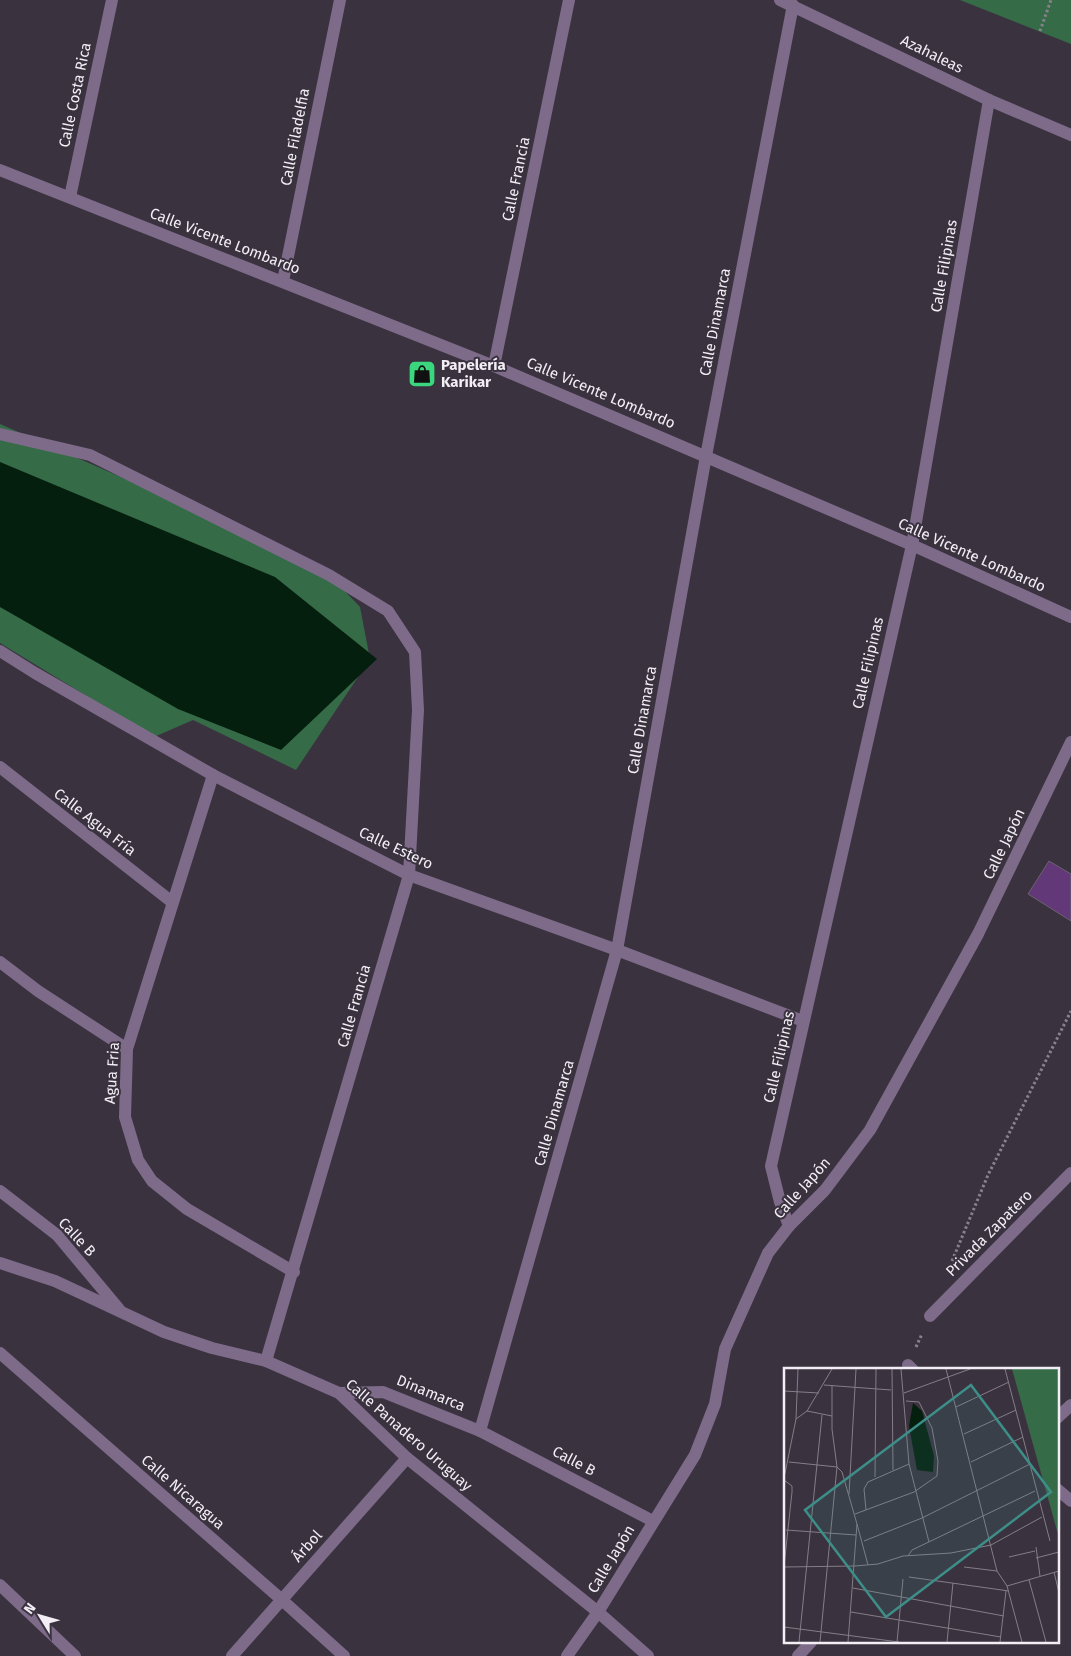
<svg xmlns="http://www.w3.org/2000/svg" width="1071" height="1656" font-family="'Fira Sans',sans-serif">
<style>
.green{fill:#366b48}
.water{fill:#051f0f}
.building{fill:#623879;stroke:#6a626f}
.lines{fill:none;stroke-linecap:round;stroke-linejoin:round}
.path{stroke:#89828d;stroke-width:3;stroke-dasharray:2.5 2.5;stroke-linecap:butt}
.street{stroke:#7e6b8a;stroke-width:12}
.labels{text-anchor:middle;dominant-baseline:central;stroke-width:4;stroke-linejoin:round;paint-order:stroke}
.street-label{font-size:15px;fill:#f3eef6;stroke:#3a333f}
.poi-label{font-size:15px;font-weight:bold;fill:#f3eef6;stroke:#3a333f;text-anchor:start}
.inset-road{fill:none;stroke:#847e88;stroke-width:1}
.view{fill:#3d8e89;fill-opacity:0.15;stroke:#3d8e89;stroke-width:2.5}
.inset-edge{fill:none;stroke:#f3eef6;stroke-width:2.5}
</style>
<rect width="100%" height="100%" fill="#3a333f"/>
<g class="green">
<polygon points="960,0 1071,0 1071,44"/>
<polygon points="0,424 164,496 334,580 360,607 370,659 296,770 193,720 154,737 0,643"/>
</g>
<polygon class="water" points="0,462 275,577 377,659 281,750 178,709 0,607"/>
<polygon class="building" points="1049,861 1071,874 1071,921 1028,894"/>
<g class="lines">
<g class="path">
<polyline points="1040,31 1051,0"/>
<polyline points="952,1261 988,1175 1071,1011"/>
<polyline points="916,1347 922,1334"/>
</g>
<g class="street">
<polyline points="780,0 989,100 1071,135"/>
<polyline points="0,170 494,366 912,545 1071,617"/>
<polyline points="70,197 112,0"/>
<polyline points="283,281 340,0"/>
<polyline points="494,366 569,0"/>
<polyline points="0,434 90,455 329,575 388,611 415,652 418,710 409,875 266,1361"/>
<polyline points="0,651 35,673 213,775 409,875 617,950 803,1021"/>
<polyline points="0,767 172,902"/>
<polyline points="213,775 127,1049 125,1117 138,1160 152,1181 187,1209 294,1272"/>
<polyline points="0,962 38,991 127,1049"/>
<polyline points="0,1191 57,1235 119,1309"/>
<polyline points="789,1226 780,1202 771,1166 912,545 989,100"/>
<polyline points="0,1263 55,1281 164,1332 212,1348 266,1361 339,1393 407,1458 598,1612 648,1656"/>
<polyline points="930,1316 1071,1173"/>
<polyline points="0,1353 282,1600 344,1656"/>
<polyline points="908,1365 913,1370"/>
<polyline points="339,1393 383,1392 480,1431 653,1521"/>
<polyline points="1057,1418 1071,1405"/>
<polyline points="480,1431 617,950 706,456 793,5"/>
<polyline points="1057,1489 1071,1501"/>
<polyline points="0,1585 75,1656"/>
<polyline points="232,1656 407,1458"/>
<polyline points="567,1656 598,1612 695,1455 715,1404 725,1349 768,1253 789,1226 825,1190 870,1130 978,934 1071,742"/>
<polyline points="798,1656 811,1642"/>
</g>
</g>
<defs>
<symbol id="shop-square" viewBox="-11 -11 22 22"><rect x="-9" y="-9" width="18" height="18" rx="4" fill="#3bd77e" stroke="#3a333f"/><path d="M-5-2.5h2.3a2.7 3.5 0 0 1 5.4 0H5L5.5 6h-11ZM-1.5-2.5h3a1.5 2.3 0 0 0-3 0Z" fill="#111"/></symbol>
</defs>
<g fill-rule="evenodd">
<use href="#shop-square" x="406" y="358" width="32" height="32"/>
</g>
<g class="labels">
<g class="street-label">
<text transform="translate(932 54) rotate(26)">Azahaleas</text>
<text transform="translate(75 95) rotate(-78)">Calle Costa Rica</text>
<text transform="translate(295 137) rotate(-79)">Calle Filadelfia</text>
<text transform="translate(516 179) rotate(-78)">Calle Francia</text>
<text transform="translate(225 241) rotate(21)">Calle Vicente Lombardo</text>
<text transform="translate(944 266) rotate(-80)">Calle Filipinas</text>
<text transform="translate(715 322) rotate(-79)">Calle Dinamarca</text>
<text transform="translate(601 393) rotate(23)">Calle Vicente Lombardo</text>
<text transform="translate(972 555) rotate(24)">Calle Vicente Lombardo</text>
<text transform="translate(868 663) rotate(-77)">Calle Filipinas</text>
<text transform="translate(642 720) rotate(-80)">Calle Dinamarca</text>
<text transform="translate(95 822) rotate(38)">Calle Agua Fría</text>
<text transform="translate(1004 844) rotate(-64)">Calle Japón</text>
<text transform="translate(396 848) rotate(25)">Calle Estero</text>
<text transform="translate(354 1006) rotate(-74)">Calle Francia</text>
<text transform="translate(779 1057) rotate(-77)">Calle Filipinas</text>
<text transform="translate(112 1073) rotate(-86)">Agua Fria</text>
<text transform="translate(554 1113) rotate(-74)">Calle Dinamarca</text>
<text transform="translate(802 1188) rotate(-48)">Calle Japón</text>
<text transform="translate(989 1233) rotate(-45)">Privada Zapatero</text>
<text transform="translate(77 1237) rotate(47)">Calle B</text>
<text transform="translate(431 1393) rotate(22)">Dinamarca</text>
<text transform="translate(409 1435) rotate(41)">Calle Panadero Uruguay</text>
<text transform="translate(574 1461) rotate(28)">Calle B</text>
<text transform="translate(183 1492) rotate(41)">Calle Nicaragua</text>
<text transform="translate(307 1546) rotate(-48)">Árbol</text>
<text transform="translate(611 1559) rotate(-59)">Calle Japón</text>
</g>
<g class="poi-label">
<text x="441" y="365">Papelería<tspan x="441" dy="17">Karikar</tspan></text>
</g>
</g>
<g transform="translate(784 1368)">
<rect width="275" height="275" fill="#3a333f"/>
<path d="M228,1H275V170L262,123Z" fill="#366b48"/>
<path d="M129,35L138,43L150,88L149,104L133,102L125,58Z" fill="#051f0f"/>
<path class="inset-road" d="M108,1L109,102M117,1L125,96L145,174M162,1L213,203L223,218L238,274M221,1L266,173M40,17L107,22M0,23L35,25M120,25L186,1M172,39L225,14M23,43L48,48M12,51L23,43L48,1M180,66L232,42M5,94L53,99M187,94L239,69M53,99L58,104L73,156L64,274M91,109L92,1M0,110L12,51L14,1M0,112L8,118V124L0,198M65,126L72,1M82,142L80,121L84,114L125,96M71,146L130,124L153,108L154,93L148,60L135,34L122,33M73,156L84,197M2,162L72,167M80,173L138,150L246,96M252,179L256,208M124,188L128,182L251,123M225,189L251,183M252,190L275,184M0,199L71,198L94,196L119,188L167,185L207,177L258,149M180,199L213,203M270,204L275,225M125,209L225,223M245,212L262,274M223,218L275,203M69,220L220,248M67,244L217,269M0,259L115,274M15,274L38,47M36,274L53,99L48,61V18M113,274L119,211M163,274L169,215M216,274L222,223"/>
<path class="view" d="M187,17L267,124L102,249L21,142Z"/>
<rect width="275" height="275" class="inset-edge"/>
</g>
<g transform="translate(40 1616) rotate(307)" stroke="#3a333f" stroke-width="4" paint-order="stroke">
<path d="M0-4L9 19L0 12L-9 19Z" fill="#f3eef6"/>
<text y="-8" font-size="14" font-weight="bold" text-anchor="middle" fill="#f3eef6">N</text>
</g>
</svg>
